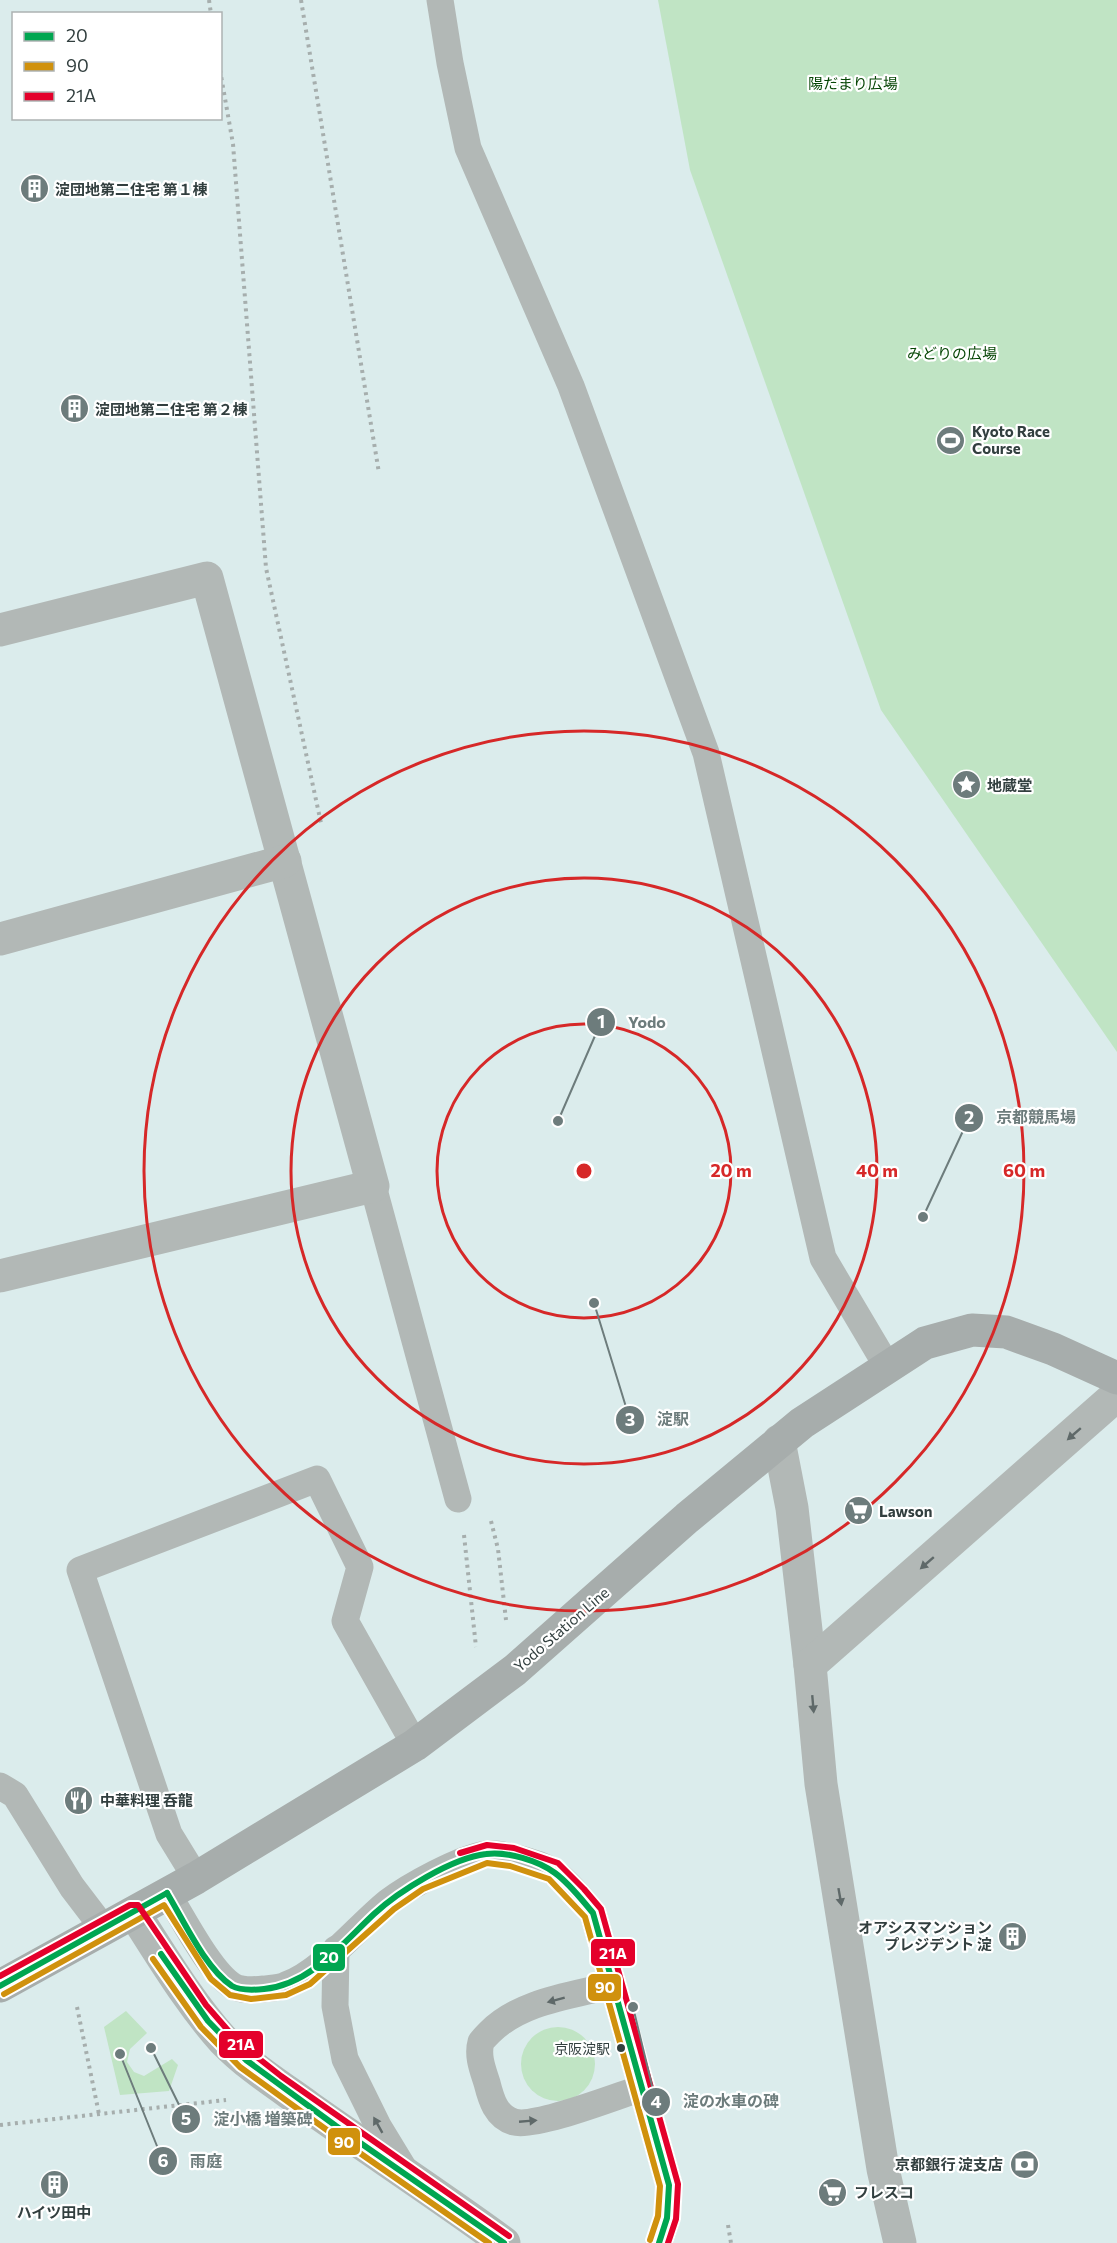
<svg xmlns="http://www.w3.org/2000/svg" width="1117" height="2243" font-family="Commissioner,'Noto Sans JP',sans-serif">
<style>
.green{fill:#c0e4c4}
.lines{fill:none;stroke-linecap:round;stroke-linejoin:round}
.path{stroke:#a6aead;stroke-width:4;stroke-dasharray:3 4.5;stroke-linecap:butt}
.service{stroke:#b2b8b6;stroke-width:27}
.minor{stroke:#b2b8b6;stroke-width:33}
.secondary{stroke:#a7adac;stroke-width:33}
.bus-1-casing{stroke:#fff;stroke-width:10}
.bus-2-casing{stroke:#fff;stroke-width:10}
.bus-3-casing{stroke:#fff;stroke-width:10}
.bus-1{stroke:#00a651;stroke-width:6}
.bus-2{stroke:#d0910d;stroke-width:6}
.bus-3{stroke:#e4002b;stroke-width:6}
.oneway{fill:#5f6969}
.ring{fill:none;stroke:#d62828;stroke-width:3}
.bus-dot{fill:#323f3f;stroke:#fff;stroke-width:2}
.labels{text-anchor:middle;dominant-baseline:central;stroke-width:4.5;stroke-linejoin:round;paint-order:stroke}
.bus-label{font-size:14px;fill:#323f3f;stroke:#fff;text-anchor:end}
.park-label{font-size:15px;fill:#064605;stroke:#fff}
.poi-label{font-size:15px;font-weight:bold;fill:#323f3f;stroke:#fff;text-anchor:start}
.street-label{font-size:15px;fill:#323f3f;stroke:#fff}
.centre{fill:#d62828;stroke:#fff;stroke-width:3}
.ring-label{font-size:18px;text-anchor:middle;font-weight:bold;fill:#d62828;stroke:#fff;stroke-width:4.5;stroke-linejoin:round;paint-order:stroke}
.leader{fill:none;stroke:#6d7c7c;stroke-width:2}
.callout-dot{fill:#6d7c7c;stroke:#fff;stroke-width:2}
.mark-label{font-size:18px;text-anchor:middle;font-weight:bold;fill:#fff}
.callout-label{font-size:16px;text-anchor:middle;font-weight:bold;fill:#6d7c7c;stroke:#fff;stroke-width:4.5;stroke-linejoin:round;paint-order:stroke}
.line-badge{stroke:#fff;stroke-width:2}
.badge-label{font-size:16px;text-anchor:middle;font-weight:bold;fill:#fff}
</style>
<rect width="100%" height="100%" fill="#dbecec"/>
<g class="green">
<polygon points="658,0 1117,0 1117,1052 881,710 690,170"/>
<polygon points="126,2011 147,2033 130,2049 127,2062 134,2072 144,2076 172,2059 178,2065 169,2091 120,2095 104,2027"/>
<circle cx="558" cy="2064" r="37"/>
</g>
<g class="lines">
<g class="path">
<polyline points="209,0 211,14"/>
<polyline points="301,0 379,473"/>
<polyline points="220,70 233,144 266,568 321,823"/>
<polyline points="491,1521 498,1549 506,1620"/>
<polyline points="464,1535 476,1647"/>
<polyline points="77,2007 99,2114"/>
<polyline points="0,2125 226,2100"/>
<polyline points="728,2225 731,2243"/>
</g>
<g class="service">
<polyline points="440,0 450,63 468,148 571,386 706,753 823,1258 887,1366"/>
<polyline points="373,1186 458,1499"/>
<polyline points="0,1786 15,1795 72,1887 104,1929"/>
<polyline points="196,1878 169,1834 80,1570 317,1479 360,1567 345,1621 415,1745"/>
<path d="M167,1893C183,1918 210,1972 233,1986C242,1991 254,1990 264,1989C271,1988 280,1988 286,1985C323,1971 357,1927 388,1902C409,1886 460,1858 486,1854C500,1852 544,1864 555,1873C570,1884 581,1899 593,1913L669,2185L667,2218L659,2243"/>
<polyline points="336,1949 335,2006 345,2059 378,2126 406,2172"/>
<path d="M613,1985C571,1996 521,2001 490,2032C487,2035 483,2039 481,2042C477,2056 483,2070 487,2083C491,2099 496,2117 514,2122C536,2128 617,2096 642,2088"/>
</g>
<g class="minor">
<polyline points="0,630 207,578 373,1186 0,1276"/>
<polyline points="0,939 285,861"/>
<polyline points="779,1441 792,1508 810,1665"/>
<path d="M134,1913C162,1956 189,2002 223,2040C248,2066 280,2086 309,2107C374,2153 440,2196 504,2243"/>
<polyline points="900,2243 883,2169 821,1784 810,1665 1117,1395"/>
</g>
<polyline class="secondary" points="0,1986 196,1878 415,1745 515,1670 687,1518 802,1423 925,1343 972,1330 1006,1332 1053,1349 1117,1378"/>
<defs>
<g id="bus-1">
<path d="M167,1893C184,1921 205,1968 232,1986C241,1991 254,1990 264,1989C311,1984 342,1944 374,1914C399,1891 452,1858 486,1854C507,1851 539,1861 555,1873C570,1884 581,1899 593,1913L669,2185L667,2218L659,2243"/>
<polyline points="161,1954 208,2021 246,2060 336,2126 504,2243"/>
<polyline points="0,1986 167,1893"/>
</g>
<g id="bus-2">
<polyline points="153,1959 201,2027 240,2067 331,2133 489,2243"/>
<polyline points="4,1994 164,1905 211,1979 230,1995 251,1999 286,1995 310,1984 394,1909 423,1889 487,1863 510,1866 549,1879 585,1917 660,2186 658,2216 650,2240"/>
</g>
<g id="bus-3">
<polyline points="460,1853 487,1845 514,1848 558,1863 584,1889 601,1909 678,2184 676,2219 668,2243"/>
<polyline points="0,1976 130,1905 138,1905 206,2005 239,2043 281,2076 509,2236"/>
</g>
</defs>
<use href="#bus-1" class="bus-1-casing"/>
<use href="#bus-2" class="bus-2-casing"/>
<use href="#bus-3" class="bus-3-casing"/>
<use href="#bus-1" class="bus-1"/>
<use href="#bus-2" class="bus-2"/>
<use href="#bus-3" class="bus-3"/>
</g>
<defs><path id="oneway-solid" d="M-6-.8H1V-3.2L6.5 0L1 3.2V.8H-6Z" transform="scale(1.5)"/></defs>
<g class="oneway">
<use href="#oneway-solid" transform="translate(1074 1434) rotate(139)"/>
<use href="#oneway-solid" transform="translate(927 1563) rotate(139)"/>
<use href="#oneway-solid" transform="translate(813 1704) rotate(85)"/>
<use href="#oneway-solid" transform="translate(840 1897) rotate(80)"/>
<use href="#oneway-solid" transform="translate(556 2000) rotate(165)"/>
<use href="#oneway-solid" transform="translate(528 2121) rotate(-5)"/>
<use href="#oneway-solid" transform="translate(378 2125) rotate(-119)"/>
</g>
<g class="ring">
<circle cx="584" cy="1171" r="147"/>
<circle cx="584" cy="1171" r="293"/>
<circle cx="584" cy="1171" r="440"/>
</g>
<defs>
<symbol id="building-disc" viewBox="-11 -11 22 22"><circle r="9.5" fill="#6d7c7c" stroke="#fff"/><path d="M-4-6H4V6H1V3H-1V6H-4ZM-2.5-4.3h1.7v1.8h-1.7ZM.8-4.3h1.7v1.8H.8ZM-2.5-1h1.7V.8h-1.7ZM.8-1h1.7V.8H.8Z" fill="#fff"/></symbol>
<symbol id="stadium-disc" viewBox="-11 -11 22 22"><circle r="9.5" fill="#6d7c7c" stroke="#fff"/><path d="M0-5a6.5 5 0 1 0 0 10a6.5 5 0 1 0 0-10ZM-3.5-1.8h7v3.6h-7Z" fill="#fff"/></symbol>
<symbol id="sight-disc" viewBox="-11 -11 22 22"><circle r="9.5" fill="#6d7c7c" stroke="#fff"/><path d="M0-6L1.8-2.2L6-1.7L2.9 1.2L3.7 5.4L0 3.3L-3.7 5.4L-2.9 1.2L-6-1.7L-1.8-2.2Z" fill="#fff"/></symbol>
<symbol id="supermarket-disc" viewBox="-11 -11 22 22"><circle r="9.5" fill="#6d7c7c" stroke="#fff"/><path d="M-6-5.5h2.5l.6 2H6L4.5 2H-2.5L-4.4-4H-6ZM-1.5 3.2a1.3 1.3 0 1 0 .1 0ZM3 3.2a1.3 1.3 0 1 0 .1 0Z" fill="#fff"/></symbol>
<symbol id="restaurant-disc" viewBox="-11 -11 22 22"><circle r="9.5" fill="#6d7c7c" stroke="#fff"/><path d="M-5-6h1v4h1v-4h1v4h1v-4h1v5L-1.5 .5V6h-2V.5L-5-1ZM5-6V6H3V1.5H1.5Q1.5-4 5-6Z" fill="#fff"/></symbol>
<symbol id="bank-disc" viewBox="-11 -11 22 22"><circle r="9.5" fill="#6d7c7c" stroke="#fff"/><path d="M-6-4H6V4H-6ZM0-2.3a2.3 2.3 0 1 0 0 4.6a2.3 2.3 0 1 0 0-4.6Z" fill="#fff"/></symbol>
</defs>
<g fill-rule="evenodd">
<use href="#building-disc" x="18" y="172" width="33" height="33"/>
<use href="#building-disc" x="58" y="392" width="33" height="33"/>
<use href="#stadium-disc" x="934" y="424" width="33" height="33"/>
<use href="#sight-disc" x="950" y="768" width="33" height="33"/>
<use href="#supermarket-disc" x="842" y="1494" width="33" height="33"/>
<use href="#restaurant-disc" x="62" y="1784" width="33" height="33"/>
<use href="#building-disc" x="996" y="1920" width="33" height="33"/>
<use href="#bank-disc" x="1008" y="2148" width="33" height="33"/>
<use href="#building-disc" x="38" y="2168" width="33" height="33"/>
<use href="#supermarket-disc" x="816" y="2176" width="33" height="33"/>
</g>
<circle class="bus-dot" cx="621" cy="2048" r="5"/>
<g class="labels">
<g class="bus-label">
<text x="610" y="2048">京阪淀駅</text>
</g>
<g class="park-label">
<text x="853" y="83">陽だまり広場</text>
<text x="952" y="353">みどりの広場</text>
</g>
<g class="poi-label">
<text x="55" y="189">淀団地第二住宅 第１棟</text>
<text x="95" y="409">淀団地第二住宅 第２棟</text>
<text x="972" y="431">Kyoto Race<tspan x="972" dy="17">Course</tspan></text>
<text x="987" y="785">地蔵堂</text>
<text x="879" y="1511">Lawson</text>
<text x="100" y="1800">中華料理 呑龍</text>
<text x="992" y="1927" text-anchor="end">オアシスマンション<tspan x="992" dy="17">プレジデント 淀</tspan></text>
<text x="1003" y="2164" text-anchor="end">京都銀行 淀支店</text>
<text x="854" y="2192">フレスコ</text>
<text x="54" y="2212" text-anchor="middle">ハイツ田中</text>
</g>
<g class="street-label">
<text transform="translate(561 1629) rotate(-41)">Yodo Station Line</text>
</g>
</g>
<circle cx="584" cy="1171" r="9" class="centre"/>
<g class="ring-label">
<text x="731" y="1177">20 m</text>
<text x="877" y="1177">40 m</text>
<text x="1024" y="1177">60 m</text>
</g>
<path class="leader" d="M558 1121L601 1022M923 1217L969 1118M594 1303L630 1420M633 2007L656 2102M151 2048L186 2119M120 2054L163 2161"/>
<g class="callout-dot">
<circle cx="558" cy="1121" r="6"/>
<circle cx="923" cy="1217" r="6"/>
<circle cx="594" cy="1303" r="6"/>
<circle cx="633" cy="2007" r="6"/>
<circle cx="151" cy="2048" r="6"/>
<circle cx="120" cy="2054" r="6"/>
<circle cx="601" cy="1022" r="15"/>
<circle cx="969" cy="1118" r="15"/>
<circle cx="630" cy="1420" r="15"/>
<circle cx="656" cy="2102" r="15"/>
<circle cx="186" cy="2119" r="15"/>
<circle cx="163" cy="2161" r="15"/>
</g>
<g class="mark-label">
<text x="601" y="1028">1</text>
<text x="969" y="1124">2</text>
<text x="630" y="1426">3</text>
<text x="656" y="2108">4</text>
<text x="186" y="2125">5</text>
<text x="163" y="2167">6</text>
</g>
<g class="callout-label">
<text x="647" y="1028">Yodo</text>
<text x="1036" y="1123">京都競馬場</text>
<text x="673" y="1425">淀駅</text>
<text x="731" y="2107">淀の水車の碑</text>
<text x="263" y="2125">淀小橋 増築碑</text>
<text x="206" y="2167">雨庭</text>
</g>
<g class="line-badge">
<rect x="590" y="1938" width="46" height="29" rx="6" fill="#e4002b"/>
<rect x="312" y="1943" width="34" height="29" rx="6" fill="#00a651"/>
<rect x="587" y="1973" width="35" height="29" rx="6" fill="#d0910d"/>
<rect x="218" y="2030" width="46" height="29" rx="6" fill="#e4002b"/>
<rect x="327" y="2127" width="34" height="29" rx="6" fill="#d0910d"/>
</g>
<g class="badge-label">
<text x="613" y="1959">21A</text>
<text x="329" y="1963">20</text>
<text x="605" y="1993">90</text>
<text x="241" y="2050">21A</text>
<text x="344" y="2148">90</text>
</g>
<rect x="12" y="12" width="210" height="108" fill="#ffffff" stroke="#adb2b2" stroke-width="1.5"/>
<rect x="24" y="32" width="30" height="9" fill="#00a651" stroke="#adb2b2" stroke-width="1.5"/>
<text x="66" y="42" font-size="18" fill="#323f3f">20</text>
<rect x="24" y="62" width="30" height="9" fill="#d0910d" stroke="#adb2b2" stroke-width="1.5"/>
<text x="66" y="72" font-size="18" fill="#323f3f">90</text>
<rect x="24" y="92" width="30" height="9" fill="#e4002b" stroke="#adb2b2" stroke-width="1.5"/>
<text x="66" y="102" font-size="18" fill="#323f3f">21A</text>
</svg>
